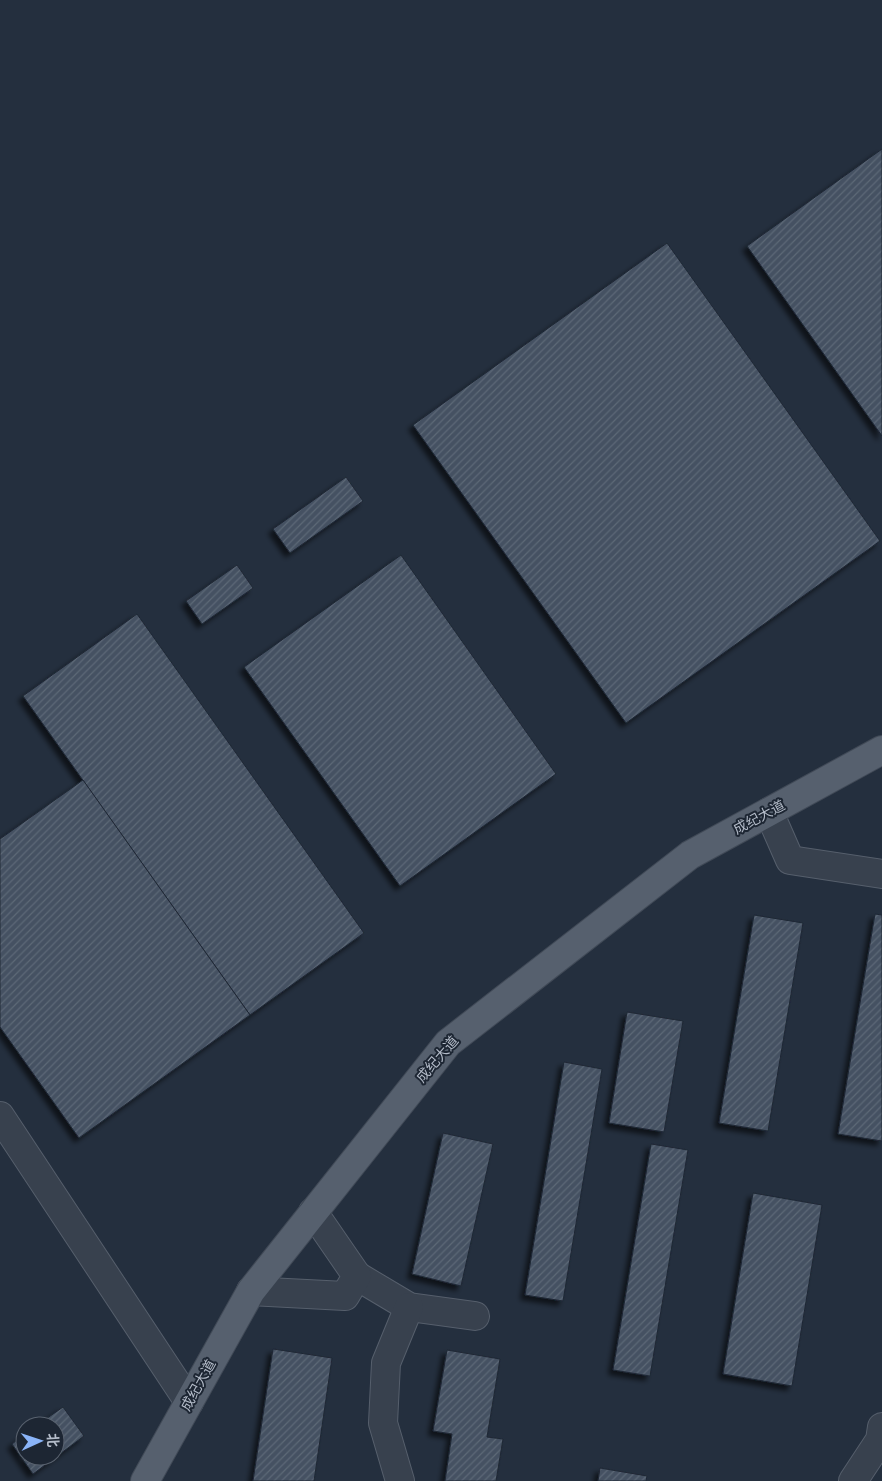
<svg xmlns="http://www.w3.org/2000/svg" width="882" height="1481" font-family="Helvetica,'Noto Sans SC',sans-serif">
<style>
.building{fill:url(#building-hatch);stroke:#1f2835;filter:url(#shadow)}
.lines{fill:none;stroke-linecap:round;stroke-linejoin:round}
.minor-casing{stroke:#565f6c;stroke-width:30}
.major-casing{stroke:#414a57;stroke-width:30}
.minor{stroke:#38414e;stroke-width:28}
.major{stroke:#56606e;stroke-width:28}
.labels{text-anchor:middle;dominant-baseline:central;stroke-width:4;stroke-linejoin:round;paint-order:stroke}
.street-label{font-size:14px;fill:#b4bcc9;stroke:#1d2633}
</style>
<defs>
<pattern id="building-hatch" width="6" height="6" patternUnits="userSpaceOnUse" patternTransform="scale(1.25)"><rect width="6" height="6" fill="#455162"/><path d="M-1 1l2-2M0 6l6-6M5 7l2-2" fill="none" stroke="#5d6877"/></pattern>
<filter id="shadow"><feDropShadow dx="-4.5" dy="4.5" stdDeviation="2.5" flood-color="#0009"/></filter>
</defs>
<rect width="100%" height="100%" fill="#242f3e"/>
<g class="building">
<polygon points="882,149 882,436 747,246"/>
<polygon points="667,243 880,541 626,723 413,425"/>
<polygon points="346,477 363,501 290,553 273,529"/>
<polygon points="401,555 556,774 400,886 244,667"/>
<polygon points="237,565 253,588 202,624 186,601"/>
<polygon points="137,614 364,933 250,1015 23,696"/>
<polygon points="83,780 250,1015 79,1138 0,1027 0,839"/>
<polygon points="875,914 882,915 882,1141 838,1134"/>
<polygon points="754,915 803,923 768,1131 719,1123"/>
<polygon points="627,1012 683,1021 664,1132 609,1123"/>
<polygon points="564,1062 602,1069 563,1301 525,1295"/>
<polygon points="443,1133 493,1144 461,1286 412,1274"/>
<polygon points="651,1144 688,1150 650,1376 613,1370"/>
<polygon points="753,1193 822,1205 792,1386 723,1374"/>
<polygon points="273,1349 332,1358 314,1481 253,1481"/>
<polygon points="447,1350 500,1359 487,1437 503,1439 496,1481 445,1481 452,1434 433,1431"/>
<polygon points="63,1407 84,1436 33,1474 12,1444 25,1434 25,1456 55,1456 55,1426 36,1426"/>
<polygon points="600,1468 647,1476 646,1481 598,1481"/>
</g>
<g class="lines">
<defs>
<g id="minor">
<polyline points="769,812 790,860 882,874"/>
<polyline points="0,1116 189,1402"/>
<polyline points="357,1276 409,1307 475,1316"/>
<polyline points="251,1291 345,1296 357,1276 313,1212"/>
<polyline points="400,1481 383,1423 386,1363 409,1307"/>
<polyline points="853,1481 880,1440 882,1427"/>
</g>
<polyline id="major" points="145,1481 251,1291 448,1043 690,855 882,750"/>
</defs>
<use href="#minor" class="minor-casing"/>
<use href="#major" class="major-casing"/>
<use href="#minor" class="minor"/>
<use href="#major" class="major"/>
</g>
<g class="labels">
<g class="street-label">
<text transform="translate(759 817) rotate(-28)">成纪大道</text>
<text transform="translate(437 1059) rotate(-49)">成纪大道</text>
<text transform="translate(198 1385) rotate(-61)">成纪大道</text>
</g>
</g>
<g transform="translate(40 1441) rotate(87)"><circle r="24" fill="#1d2633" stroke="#59626f"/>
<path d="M0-4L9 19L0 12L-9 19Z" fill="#8ab4f8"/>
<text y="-8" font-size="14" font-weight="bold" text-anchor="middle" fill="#b4bcc9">北</text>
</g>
</svg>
